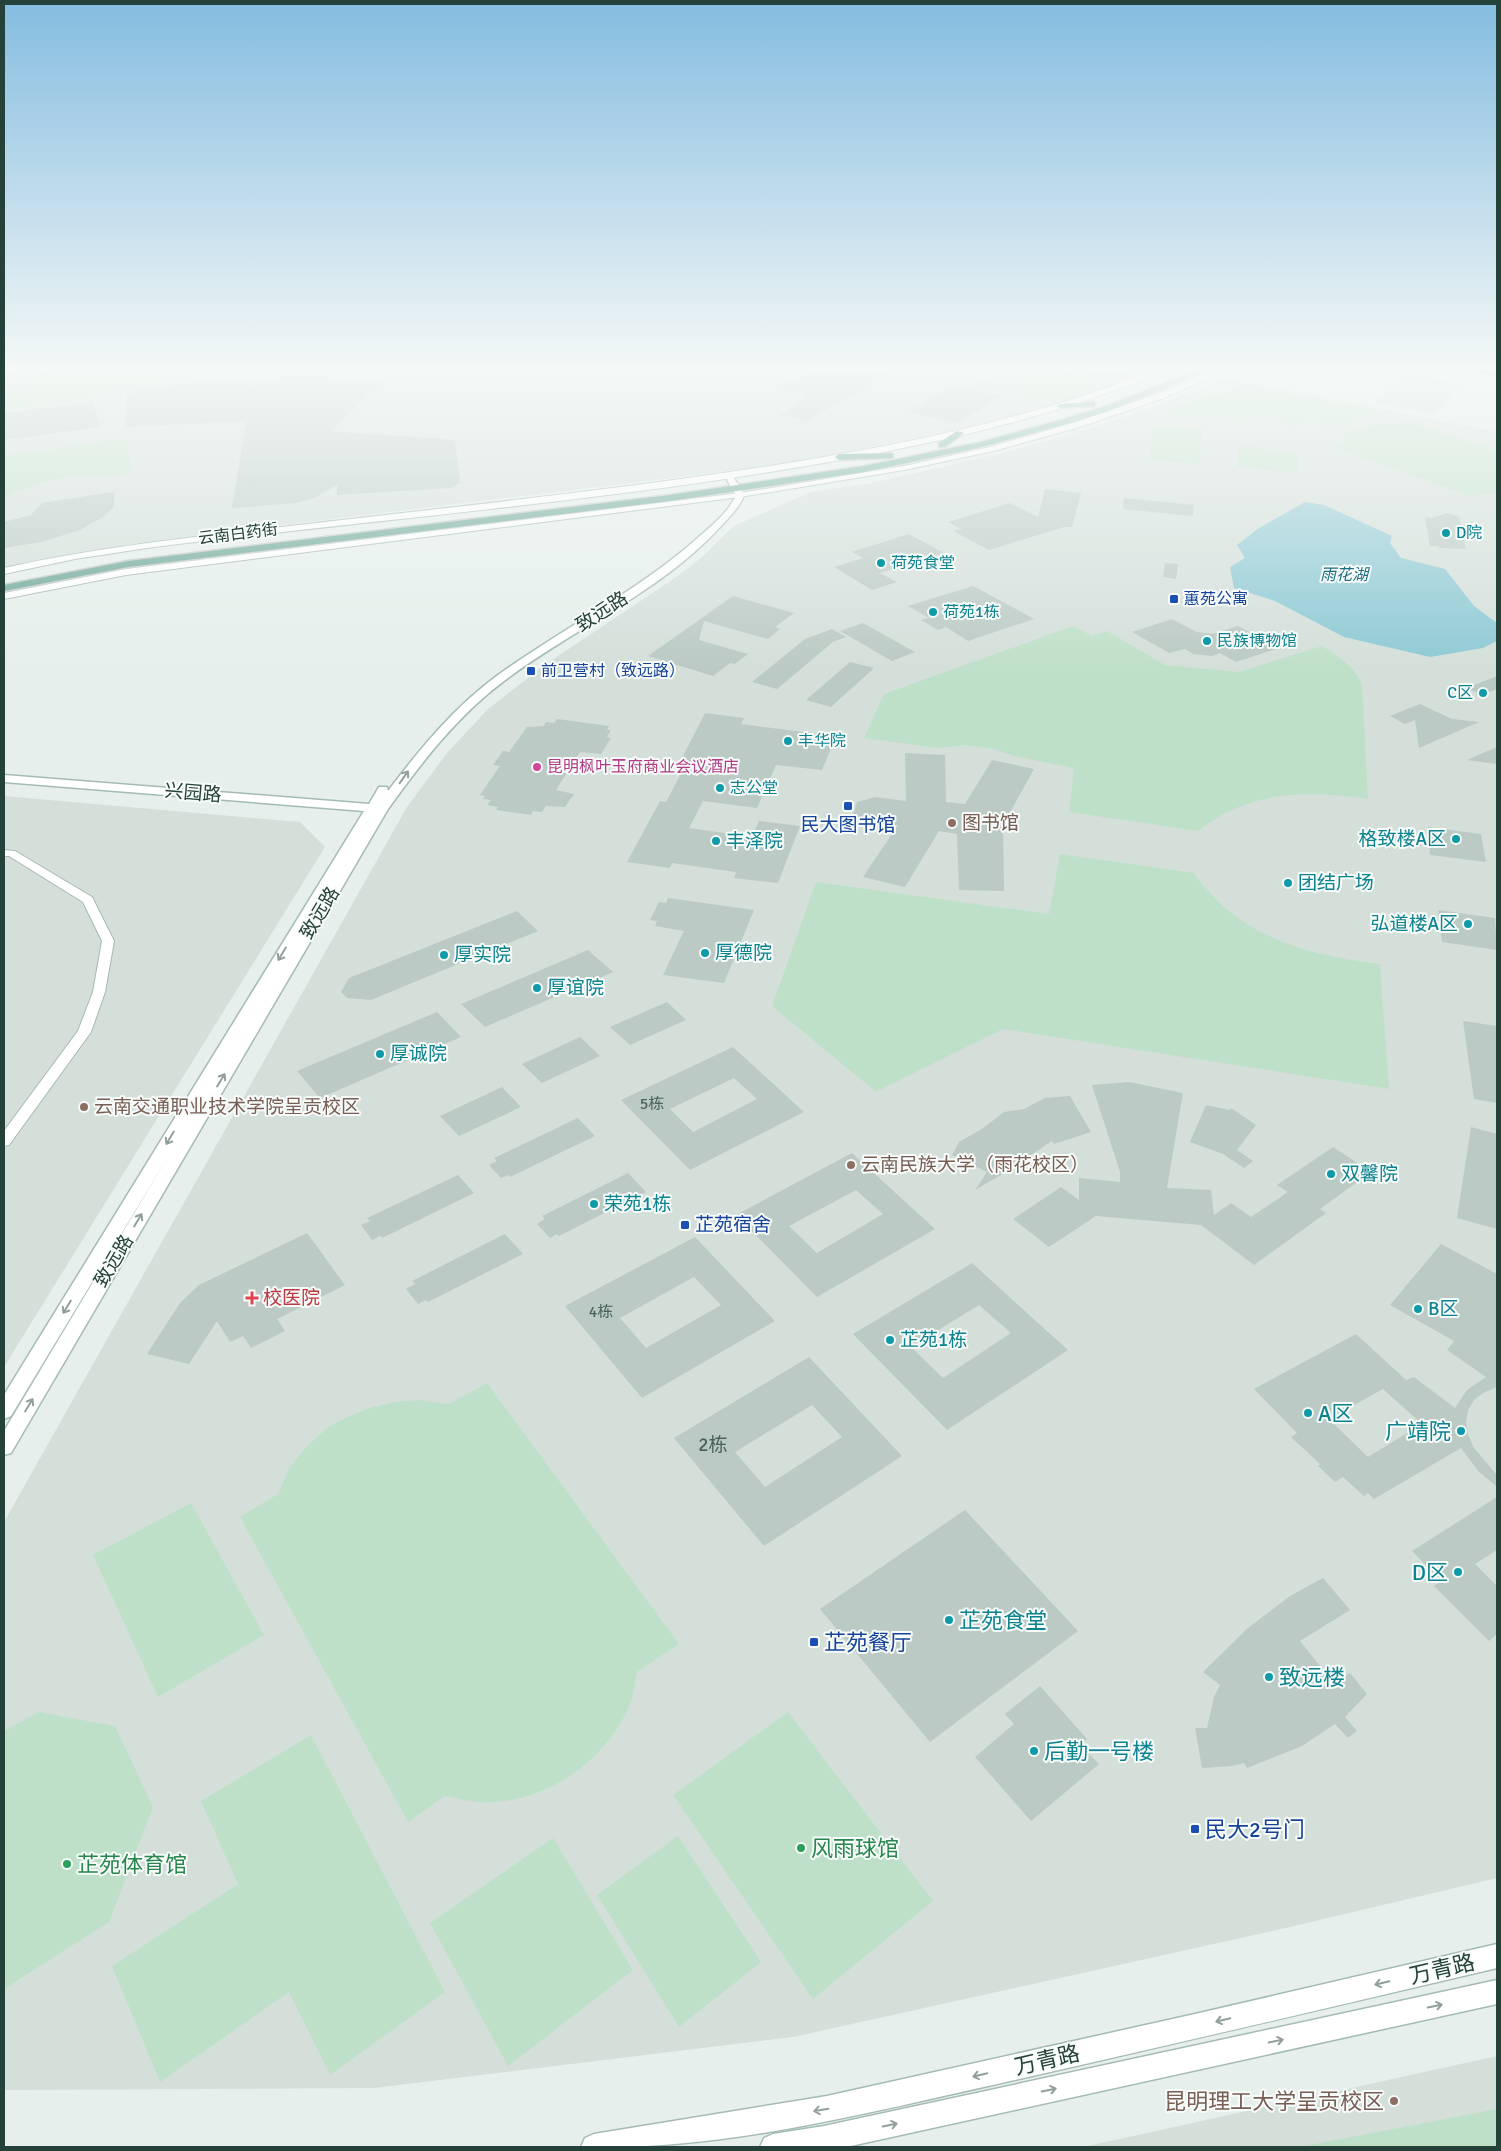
<svg xmlns="http://www.w3.org/2000/svg" width="1501" height="2151" font-family="Signika,'Noto Sans SC',sans-serif">
<style>
.built{fill:#d4dfda}
.green{fill:#bfe0c8}
.water{fill:#8ec9d4}
.building{fill:#bbcac4;fill-rule:evenodd}
.lines{fill:none;stroke-linecap:round;stroke-linejoin:round}
.street-casing{stroke:#a8b8b2;stroke-width:2}
.secondary-casing{stroke:#a4bbb3;stroke-width:3}
.primary-casing{stroke:#c2cac8;stroke-width:3}
.street{fill:#fff;fill-rule:evenodd}
.secondary{fill:#fff;fill-rule:evenodd}
.primary{fill:#6aa596;fill-rule:evenodd}
.oneway{stroke:#92a09c}
.culture-dot{fill:#0f9aa8;stroke:#f7fbf9;stroke-width:2}
.transit-dot{fill:#1a4fb4;stroke:#f7fbf9;stroke-width:2}
.hotel-dot{fill:#d1479c;stroke:#f7fbf9;stroke-width:2}
.education-dot{fill:#8d6e63;stroke:#f7fbf9;stroke-width:2}
.health-dot{fill:#e0444e;stroke:#f7fbf9;stroke-width:2}
.leisure-dot{fill:#2e9e5b;stroke:#f7fbf9;stroke-width:2}
.labels{text-anchor:middle;dominant-baseline:central;stroke-width:4;stroke-linejoin:round;paint-order:stroke}
.far-culture-label{font-size:16px;fill:#0d838f;stroke:#f7fbf9;text-anchor:start}
.far-street-label{font-size:16px;fill:#24423a;stroke:#f7fbf9}
.far-water-label{font-size:16px;font-style:italic;fill:#1c6f80;stroke:#f7fbf9}
.far-transit-label{font-size:16px;fill:#164399;stroke:#f7fbf9;text-anchor:start}
.far-hotel-label{font-size:16px;fill:#b23c85;stroke:#f7fbf9;text-anchor:start}
.number-label{font-size:16px;fill:#4a645c}
.street-label{font-size:19px;fill:#24423a;stroke:#f7fbf9}
.education-label{font-size:19px;fill:#785e54;stroke:#f7fbf9;text-anchor:start}
.transit-label{font-size:19px;fill:#164399;stroke:#f7fbf9}
.culture-label{font-size:19px;fill:#0d838f;stroke:#f7fbf9;text-anchor:start}
.health-label{font-size:19px;fill:#be3a42;stroke:#f7fbf9;text-anchor:start}
.near-number-label{font-size:19px;fill:#4a645c}
.near-culture-label{font-size:22px;fill:#0d838f;stroke:#f7fbf9;text-anchor:start}
.near-transit-label{font-size:22px;fill:#164399;stroke:#f7fbf9;text-anchor:start}
.near-leisure-label{font-size:22px;fill:#27864d;stroke:#f7fbf9;text-anchor:start}
.near-street-label{font-size:22px;fill:#24423a;stroke:#f7fbf9}
.near-education-label{font-size:22px;fill:#785e54;stroke:#f7fbf9;text-anchor:end}
</style>
<rect width="100%" height="100%" fill="#e6efeb"/>
<g class="built">
<polygon points="4,368 1152,368 1058,404 949,432 779,465 166,539 89,551 4,569"/>
<polygon points="1407,374 1462,384 1433,414 1376,402"/>
<polygon points="1226,378 1497,432 1497,1878 1277,1930 793,2037 374,2088 4,2090 4,1522 407,807 447,753 488,709 546,664 675,578 701,558 734,526 811,492 871,483 999,454 1086,430 1161,404"/>
<polygon points="4,796 300,822 325,847 4,1367"/>
<polygon points="1497,2056 1497,2147 1083,2147"/>
</g>
<g class="green">
<polygon points="48,368 452,368 420,379 304,372 218,375 159,383 52,404 4,411 4,391"/>
<polygon points="1015,368 1066,368 1066,370 1115,383 1058,404 962,382 969,378 1012,387 1018,377 1009,372"/>
<polygon points="1251,383 1275,391 1281,389 1309,399 1316,397 1345,406 1351,404 1377,413 1336,428 1311,419 1293,425 1264,415 1244,422 1217,412 1194,420 1167,410"/>
<path d="M1407,421L1497,451V493H1482L1473,497L1333,447L1344,443V434C1361,420 1387,427 1407,421Z"/>
<polygon points="1155,427 1202,431 1200,464 1149,460"/>
<path d="M118,439L126,440L132,470C110,482 97,474 75,476C50,479 26,487 4,497V456Z"/>
<polygon points="1238,446 1297,452 1297,473 1237,467"/>
<path d="M1073,626L1092,636L1107,631L1165,665L1239,672L1322,646C1339,657 1353,665 1362,684L1368,799C1306,790 1250,790 1198,831L1069,812L1074,768L1018,757L993,749L967,745L937,748L864,738L884,694Z"/>
<path d="M1060,854L1194,873C1240,938 1305,954 1380,964L1389,1089L1003,1029L876,1092L772,1006L816,882L1049,914Z"/>
<path d="M487,1383L679,1644L637,1672C635,1682 634,1693 631,1702C609,1757 554,1798 495,1802C478,1804 461,1799 445,1796L408,1822L240,1517L278,1494L290,1467L308,1445L327,1428L345,1418L370,1408L395,1402L419,1400L449,1404Z"/>
<polygon points="191,1503 264,1635 158,1697 93,1555"/>
<polygon points="39,1712 115,1726 153,1807 109,1922 4,1989 4,1731"/>
<polygon points="788,1712 933,1901 813,1999 673,1795"/>
<polygon points="311,1735 445,1992 330,2075 289,1992 160,2082 112,1966 238,1884 201,1801"/>
<polygon points="678,1836 761,1962 679,2027 597,1895"/>
<polygon points="553,1838 633,1970 508,2066 430,1923"/>
<polygon points="1497,2109 1497,2147 1299,2147"/>
</g>
<polygon class="water" points="1305,502 1324,505 1392,536 1390,543 1401,558 1445,569 1474,606 1497,623 1497,641 1483,648 1430,657 1344,637 1275,601 1234,588 1230,567 1245,558 1237,545 1259,528"/>
<g class="building">
<polygon points="4,368 36,368 4,383"/>
<polygon points="816,368 904,368 806,421 780,415 806,396 777,389"/>
<polygon points="1071,368 1152,368 1114,383 1070,371"/>
<polygon points="312,375 382,382 331,431 455,440 460,483 451,488 337,495 337,485 314,498 296,503 232,508 246,421 125,427 127,393 189,381"/>
<polygon points="954,385 1003,396 957,423 909,412"/>
<polygon points="93,402 100,427 4,440 4,413"/>
<polygon points="1045,489 1081,493 1072,527 1064,527 989,550 953,531 961,529 948,522 1010,503 1038,517"/>
<polygon points="114,492 114,506 106,515 80,530 41,542 4,548 4,522 31,515 42,503"/>
<polygon points="1124,498 1194,505 1193,516 1123,509"/>
<polygon points="1446,513 1459,516 1466,549 1439,548 1439,546 1430,546 1425,517 1432,518"/>
<polygon points="909,534 944,553 880,573 897,582 872,590 834,567 863,558 852,552"/>
<polygon points="1165,563 1178,564 1176,579 1163,577"/>
<polygon points="973,586 1014,608 1034,619 968,641 946,627 938,630 921,620 929,618 908,606"/>
<polygon points="733,596 794,613 775,627 780,629 768,639 704,621 699,640 748,654 735,664 730,663 713,676 648,656"/>
<polygon points="1172,619 1197,632 1213,634 1238,626 1279,648 1236,662 1220,653 1212,656 1193,654 1185,649 1169,653 1132,632"/>
<polygon points="863,623 915,652 892,661 840,631"/>
<polygon points="832,629 846,637 833,642 777,689 752,682 805,639"/>
<polygon points="850,662 874,668 831,707 806,700"/>
<polygon points="1497,676 1497,689 1482,695 1467,688"/>
<polygon points="1420,704 1452,719 1479,722 1419,748 1415,720 1405,724 1390,716"/>
<polygon points="705,713 744,718 741,724 836,736 822,770 776,765 757,808 703,801 689,828 752,837 759,821 800,826 778,883 734,878 736,872 672,863 670,868 627,862 660,801 666,802 688,760 681,760"/>
<polygon points="557,719 609,726 607,730 611,730 607,737 611,738 601,754 580,752 556,790 574,794 565,807 546,806 542,812 533,811 531,815 496,810 498,807 487,805 491,800 483,799 485,796 480,795 500,766 493,765 503,751 509,752 527,727 544,726 546,722 554,723"/>
<polygon points="1497,747 1497,764 1467,760"/>
<polygon points="905,753 945,755 946,802 965,804 992,760 1034,769 1003,825 1004,891 959,890 957,834 939,831 905,887 863,877 898,825 867,822 853,814 857,802 875,797 906,801"/>
<polygon points="1428,827 1481,834 1486,862 1430,855"/>
<polygon points="668,898 754,910 724,983 663,975 684,931 655,926 657,921 650,920 659,902 666,903"/>
<polygon points="1438,910 1495,918 1497,950 1442,942"/>
<polygon points="517,911 538,931 371,1000 347,998 341,992 349,978"/>
<polygon points="588,950 613,972 485,1027 461,1004"/>
<polygon points="667,1002 686,1020 630,1045 610,1027"/>
<polygon points="437,1012 461,1037 320,1098 297,1071"/>
<polygon points="1463,1021 1497,1026 1497,1103 1474,1099"/>
<polygon points="580,1037 600,1056 542,1083 522,1064"/>
<path d="M733,1047L804,1112L690,1170L621,1100ZM734,1078L757,1099L693,1132L670,1109Z"/>
<polygon points="1129,1082 1183,1093 1167,1188 1211,1190 1214,1215 1231,1203 1251,1217 1288,1192 1277,1185 1333,1147 1371,1172 1320,1209 1326,1213 1254,1265 1201,1225 1096,1216 1049,1247 1013,1219 1061,1187 1079,1200 1079,1178 1120,1182 1120,1172 1092,1085"/>
<polygon points="502,1087 521,1107 459,1136 440,1116"/>
<polygon points="1070,1096 1091,1132 1054,1144 1052,1141 1022,1161 1018,1158 1008,1171 975,1190 987,1172 952,1155 959,1142 982,1129 1004,1112 1024,1109 1045,1098"/>
<polygon points="1206,1105 1230,1110 1231,1108 1256,1125 1237,1150 1253,1161 1244,1168 1223,1154 1190,1142"/>
<polygon points="578,1118 595,1136 510,1177 508,1175 501,1178 489,1165 497,1161 494,1158"/>
<polygon points="1471,1127 1497,1134 1497,1229 1457,1218"/>
<path d="M852,1153L935,1229L817,1297L736,1215ZM856,1190L883,1214L817,1253L789,1226Z"/>
<polygon points="628,1173 646,1192 559,1236 557,1234 550,1238 537,1224 545,1219 542,1216"/>
<polygon points="458,1175 474,1193 382,1238 380,1236 372,1240 361,1225 370,1221 367,1218"/>
<polygon points="307,1233 345,1285 277,1319 285,1331 251,1348 243,1336 230,1342 217,1321 189,1364 147,1354 180,1303 199,1285"/>
<polygon points="505,1234 523,1254 428,1302 426,1300 418,1304 406,1289 415,1284 412,1281"/>
<path d="M695,1237L775,1321L642,1398L565,1306ZM694,1277L721,1305L646,1348L620,1318Z"/>
<path d="M1441,1244L1497,1274V1387L1483,1393L1474,1400L1468,1410L1466,1422L1468,1435L1474,1448L1497,1475V1487L1479,1472L1461,1448L1374,1499L1368,1493L1364,1496L1343,1477L1335,1482L1318,1466L1320,1464L1291,1437L1297,1433L1254,1389L1356,1334L1406,1380L1414,1377L1455,1408L1467,1390L1486,1377L1447,1350L1454,1341L1390,1305ZM1383,1389L1422,1424L1368,1457L1329,1419Z"/>
<path d="M972,1263L1068,1350L947,1430L853,1334ZM979,1305L1011,1333L943,1378L911,1347Z"/>
<path d="M809,1357L902,1456L764,1546L674,1438ZM812,1405L842,1437L765,1487L735,1452Z"/>
<polygon points="1497,1497 1497,1550 1475,1564 1497,1586 1497,1634 1489,1641 1434,1586 1441,1581 1412,1551"/>
<polygon points="965,1510 1078,1631 930,1742 820,1609"/>
<polygon points="1323,1578 1350,1610 1300,1641 1333,1682 1350,1673 1367,1694 1345,1717 1357,1731 1348,1738 1335,1724 1302,1746 1247,1768 1244,1763 1232,1766 1202,1768 1195,1728 1207,1728 1214,1697 1220,1685 1203,1672 1248,1628 1290,1596"/>
<polygon points="1040,1686 1087,1739 1080,1745 1099,1764 1031,1821 975,1757 1014,1724 1005,1714"/>
</g>
<g class="lines">
<defs>
<g id="street">
<path d="M1159,368H1168C1153,378 1133,384 1116,390C1063,409 1010,424 955,437C690,496 416,514 147,548L75,559L4,574V568C98,547 194,537 290,526C466,505 643,488 818,458C935,438 1049,413 1159,368Z"/>
<polygon points="1222,368 1231,368 1164,398 1080,427 994,451 904,470 740,497 126,575 4,599 4,593 126,569 740,493 904,466 990,447 1074,423 1158,394"/>
<polygon points="1455,368 1497,373 1497,377 1458,370"/>
<polygon points="4,850 15,851 92,897 114,941 105,992 91,1032 9,1145 4,1146 4,1131 78,1031 93,992 102,941 83,902 9,856 4,856"/>
</g>
<g id="secondary">
<path d="M728,478H734L744,495C740,507 731,515 722,525C662,592 575,627 504,681C457,716 422,762 388,809L11,1453L4,1455V1431L169,1155L11,1416L4,1419V1395L364,811L4,782V775L369,804L379,787H387L388,791C420,749 454,707 498,675C565,627 639,591 701,535C714,524 730,510 736,495L727,480Z"/>
<path d="M1497,1944V1968C1325,2009 1152,2049 979,2088C851,2117 713,2151 581,2147L585,2138L594,2134L827,2096L1195,2014Z"/>
<polygon points="1497,1980 1497,2004 846,2147 760,2147 764,2138 773,2134 824,2126"/>
</g>
<g id="primary">
<polygon points="1203,368 1213,368 1109,411 1070,423 982,447 864,472 670,501 128,567 4,591 4,585 128,561 670,495 864,466 981,442 1064,419 1103,407"/>
<polygon points="1463,368 1476,368 1497,373 1497,377"/>
<polygon points="1092,402 1095,402 1095,406 1060,408 1056,406 1060,404"/>
<polygon points="957,431 964,433 945,447 939,447 939,443"/>
<polygon points="890,453 893,454 893,458 839,460 835,457 839,454"/>
</g>
</defs>
<use href="#street" class="street-casing"/>
<use href="#secondary" class="secondary-casing"/>
<use href="#primary" class="primary-casing"/>
<use href="#street" class="street"/>
<use href="#secondary" class="secondary"/>
<use href="#primary" class="primary"/>
</g>
<defs><path id="oneway-shaft" d="M-6 0H5M1.5-3L5.5 0L1.5 3" fill="none" stroke-width="1.6" stroke-linecap="round" stroke-linejoin="round" transform="scale(1.25)"/></defs>
<g class="oneway">
<use href="#oneway-shaft" transform="translate(404 777) rotate(-55)"/>
<use href="#oneway-shaft" transform="translate(282 954) rotate(121)"/>
<use href="#oneway-shaft" transform="translate(221 1080) rotate(-59)"/>
<use href="#oneway-shaft" transform="translate(170 1138) rotate(121)"/>
<use href="#oneway-shaft" transform="translate(138 1220) rotate(-59)"/>
<use href="#oneway-shaft" transform="translate(67 1307) rotate(121)"/>
<use href="#oneway-shaft" transform="translate(29 1405) rotate(-59)"/>
<use href="#oneway-shaft" transform="translate(1382 1983) rotate(167)"/>
<use href="#oneway-shaft" transform="translate(1435 2006) rotate(-12)"/>
<use href="#oneway-shaft" transform="translate(1223 2020) rotate(167)"/>
<use href="#oneway-shaft" transform="translate(1276 2041) rotate(-12)"/>
<use href="#oneway-shaft" transform="translate(980 2075) rotate(167)"/>
<use href="#oneway-shaft" transform="translate(1049 2090) rotate(-12)"/>
<use href="#oneway-shaft" transform="translate(821 2110) rotate(170)"/>
<use href="#oneway-shaft" transform="translate(890 2125) rotate(-12)"/>
</g>
<linearGradient id="sky" x2="0" y2="1"><stop stop-color="#84bce0"/><stop offset="0.55" stop-color="#f4f8f6"/><stop offset="1" stop-color="#f4f8f6" stop-opacity="0"/></linearGradient>
<rect width="1501" height="669" fill="url(#sky)"/>
<g class="culture-dot">
<circle cx="1446" cy="533" r="5"/>
<circle cx="881" cy="563" r="5"/>
<circle cx="933" cy="612" r="5"/>
<circle cx="1207" cy="641" r="5"/>
<circle cx="1483" cy="693" r="5"/>
<circle cx="788" cy="741" r="5"/>
<circle cx="720" cy="788" r="5"/>
<circle cx="1456" cy="839" r="5"/>
<circle cx="716" cy="841" r="5"/>
<circle cx="1288" cy="883" r="5"/>
<circle cx="1468" cy="924" r="5"/>
<circle cx="705" cy="953" r="5"/>
<circle cx="444" cy="955" r="5"/>
<circle cx="537" cy="988" r="5"/>
<circle cx="380" cy="1054" r="5"/>
<circle cx="1331" cy="1174" r="5"/>
<circle cx="594" cy="1204" r="5"/>
<circle cx="1418" cy="1309" r="5"/>
<circle cx="890" cy="1340" r="5"/>
<circle cx="1308" cy="1413" r="5"/>
<circle cx="1461" cy="1431" r="5"/>
<circle cx="1458" cy="1572" r="5"/>
<circle cx="949" cy="1620" r="5"/>
<circle cx="1269" cy="1677" r="5"/>
<circle cx="1034" cy="1751" r="5"/>
</g>
<g class="transit-dot">
<rect x="1169" y="594" width="10" height="10" rx="2.5"/>
<rect x="526" y="666" width="10" height="10" rx="2.5"/>
<rect x="843" y="801" width="10" height="10" rx="2.5"/>
<rect x="680" y="1220" width="10" height="10" rx="2.5"/>
<rect x="809" y="1637" width="10" height="10" rx="2.5"/>
<rect x="1190" y="1824" width="10" height="10" rx="2.5"/>
</g>
<circle class="hotel-dot" cx="537" cy="767" r="5"/>
<g class="education-dot">
<circle cx="952" cy="823" r="5"/>
<circle cx="84" cy="1107" r="5"/>
<circle cx="851" cy="1165" r="5"/>
<circle cx="1394" cy="2101" r="5"/>
</g>
<path class="health-dot" d="M249.5 1290.5h5v5h5v5h-5v5h-5v-5h-5v-5h5z"/>
<g class="leisure-dot">
<circle cx="801" cy="1848" r="5"/>
<circle cx="67" cy="1864" r="5"/>
</g>
<g class="labels">
<g class="far-culture-label">
<text x="1456" y="533">D院</text>
<text x="891" y="563">荷苑食堂</text>
<text x="943" y="612">荷苑1栋</text>
<text x="1217" y="641">民族博物馆</text>
<text x="1473" y="693" text-anchor="end">C区</text>
<text x="798" y="741">丰华院</text>
<text x="730" y="788">志公堂</text>
</g>
<g class="far-street-label">
<text transform="translate(238 534) rotate(-7)">云南白药街</text>
</g>
<g class="far-water-label">
<text x="1344" y="575">雨花湖</text>
</g>
<g class="far-transit-label">
<text x="1184" y="599">蕙苑公寓</text>
<text x="541" y="671">前卫营村（致远路）</text>
</g>
<g class="far-hotel-label">
<text x="547" y="767">昆明枫叶玉府商业会议酒店</text>
</g>
<g class="number-label">
<text x="652" y="1104">5栋</text>
<text x="601" y="1312">4栋</text>
</g>
<g class="street-label">
<text transform="translate(602 612) rotate(-33)">致远路</text>
<text transform="translate(193 793) rotate(5)">兴园路</text>
<text transform="translate(320 913) rotate(-59)">致远路</text>
<text transform="translate(114 1261) rotate(-59)">致远路</text>
</g>
<g class="education-label">
<text x="962" y="823">图书馆</text>
<text x="94" y="1107">云南交通职业技术学院呈贡校区</text>
<text x="861" y="1165">云南民族大学（雨花校区）</text>
</g>
<g class="transit-label">
<text x="848" y="825">民大图书馆</text>
<text x="695" y="1225" text-anchor="start">芷苑宿舍</text>
</g>
<g class="culture-label">
<text x="1446" y="839" text-anchor="end">格致楼A区</text>
<text x="726" y="841">丰泽院</text>
<text x="1298" y="883">团结广场</text>
<text x="1458" y="924" text-anchor="end">弘道楼A区</text>
<text x="715" y="953">厚德院</text>
<text x="454" y="955">厚实院</text>
<text x="547" y="988">厚谊院</text>
<text x="390" y="1054">厚诚院</text>
<text x="1341" y="1174">双馨院</text>
<text x="604" y="1204">荣苑1栋</text>
<text x="1428" y="1309">B区</text>
<text x="900" y="1340">芷苑1栋</text>
</g>
<g class="health-label">
<text x="263" y="1298">校医院</text>
</g>
<g class="near-number-label">
<text x="713" y="1445">2栋</text>
</g>
<g class="near-culture-label">
<text x="1318" y="1413">A区</text>
<text x="1451" y="1431" text-anchor="end">广靖院</text>
<text x="1448" y="1572" text-anchor="end">D区</text>
<text x="959" y="1620">芷苑食堂</text>
<text x="1279" y="1677">致远楼</text>
<text x="1044" y="1751">后勤一号楼</text>
</g>
<g class="near-transit-label">
<text x="824" y="1642">芷苑餐厅</text>
<text x="1205" y="1829">民大2号门</text>
</g>
<g class="near-leisure-label">
<text x="811" y="1848">风雨球馆</text>
<text x="77" y="1864">芷苑体育馆</text>
</g>
<g class="near-street-label">
<text transform="translate(1442 1969) rotate(-13)">万青路</text>
<text transform="translate(1047 2060) rotate(-13)">万青路</text>
</g>
<g class="near-education-label">
<text x="1384" y="2101">昆明理工大学呈贡校区</text>
</g>
</g>
<rect width="1501" height="2151" fill="none" stroke="#24423a" stroke-width="10"/>
</svg>
